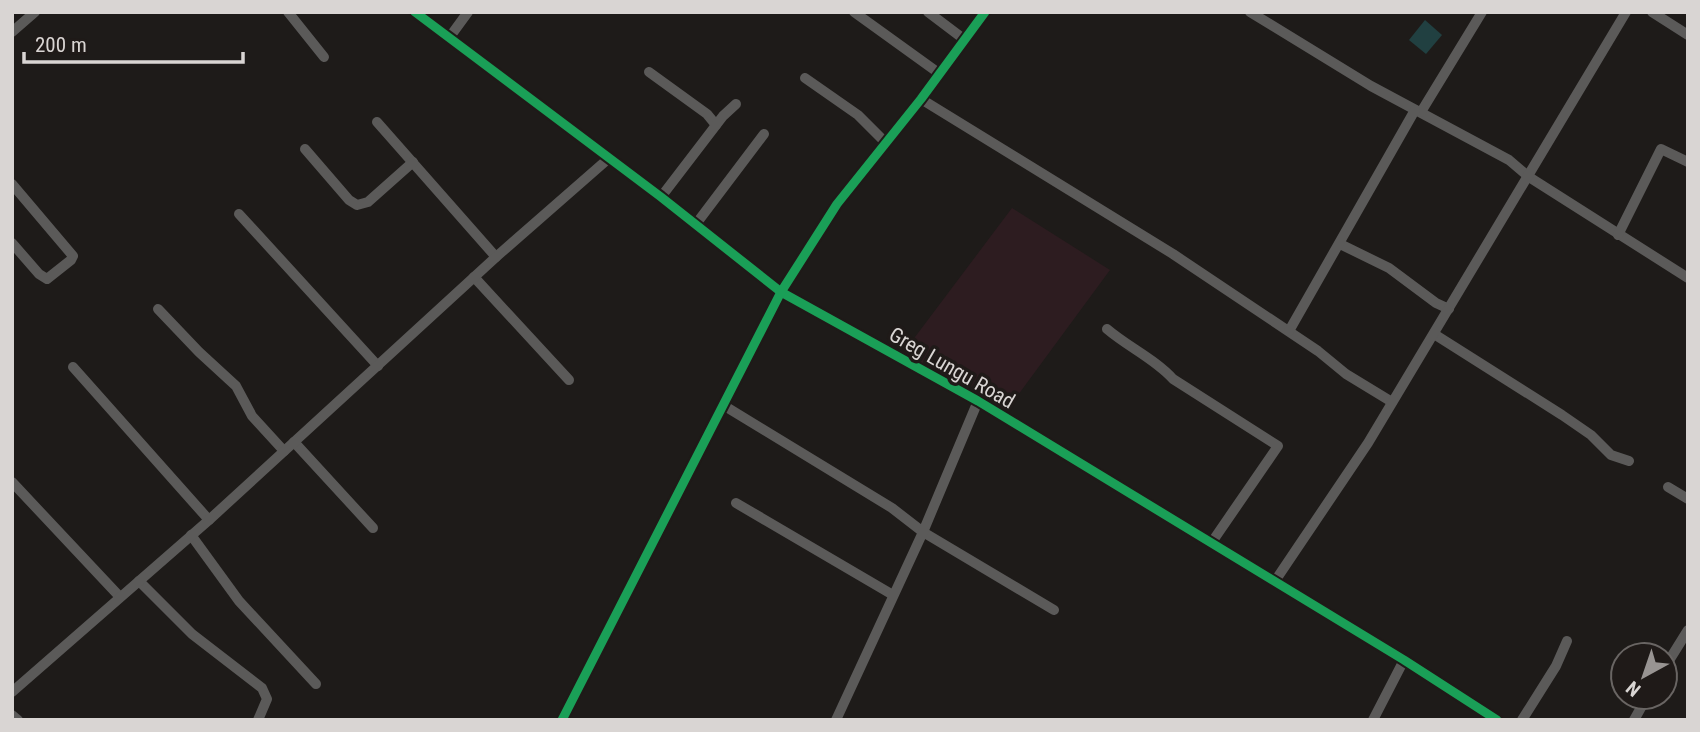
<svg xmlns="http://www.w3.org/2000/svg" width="1700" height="732" font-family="'Roboto Condensed',sans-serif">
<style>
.education{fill:#2d1c20}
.water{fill:#214041}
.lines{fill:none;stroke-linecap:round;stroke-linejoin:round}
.minor{stroke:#5b5a59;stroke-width:10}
.cycleway-casing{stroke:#1f1a18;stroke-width:13}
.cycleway{stroke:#1a9f57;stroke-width:9}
.labels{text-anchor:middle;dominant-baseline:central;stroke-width:7;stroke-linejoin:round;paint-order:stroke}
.street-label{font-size:21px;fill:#d9d5d3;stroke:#1f1a18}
</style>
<rect width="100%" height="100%" fill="#1e1b19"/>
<polygon class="education" points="1012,208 1110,270 1001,418 974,395 970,382 965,379 961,377 949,380 900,357"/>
<polygon class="water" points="1425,20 1442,35 1426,54 1409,40"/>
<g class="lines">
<g class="minor">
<polyline points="288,12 324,57"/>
<polyline points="415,12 661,197 781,292 978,401 1404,660 1497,720"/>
<polyline points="854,12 940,74"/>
<polyline points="928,12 965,40"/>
<polyline points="1250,12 1371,86 1509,160 1529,177 1688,278"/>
<polyline points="1652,12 1688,35"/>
<polyline points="12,32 35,12"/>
<polyline points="449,38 468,12"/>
<polyline points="649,72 707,114 716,125"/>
<polyline points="805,78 858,115 886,143"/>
<polyline points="921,99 1173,254 1318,351 1346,374 1392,402"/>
<polyline points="1421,112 1482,12"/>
<polyline points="377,122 496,257"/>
<polyline points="305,149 349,200 357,205 368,202 413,162"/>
<polyline points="12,184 73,256 71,260 47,279 39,274 12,243"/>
<polyline points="661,197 723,116 736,104"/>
<polyline points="239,214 378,366"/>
<polyline points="696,224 764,134"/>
<polyline points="1618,235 1661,149 1688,162"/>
<polyline points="1340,244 1389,268 1436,303 1449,309"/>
<polyline points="474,277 569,380"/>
<polyline points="158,309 199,352 236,386 252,416 284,451"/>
<path d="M1107,329C1128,347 1155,359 1173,379L1278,446L1212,542"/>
<polyline points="1289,331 1415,110"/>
<polyline points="1434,334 1562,415 1591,435 1611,455 1629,461"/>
<polyline points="73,367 209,520"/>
<polyline points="723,405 892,508 923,532 1054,610"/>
<polyline points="294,442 373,528"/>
<polyline points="12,482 120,597"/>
<polyline points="1668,487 1688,499"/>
<polyline points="736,503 893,595"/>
<polyline points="191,535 239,601 316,684"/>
<polyline points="139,581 192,634 262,688 267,699 258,720"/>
<polyline points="1275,581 1368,443 1626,12"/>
<polyline points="1665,667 1688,630"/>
<polyline points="12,692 209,520 496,257 608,159"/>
<polyline points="12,715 18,720"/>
<polyline points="562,720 781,292 837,204 921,99 985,12"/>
<polyline points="836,720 923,532 978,401"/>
<polyline points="1373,720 1404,660"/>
<polyline points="1522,720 1556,666 1567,641"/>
<polyline points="1634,720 1647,697"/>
</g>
<defs>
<g id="cycleway">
<polyline points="415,12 661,197 781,292 978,401 1404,660 1497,720"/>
<polyline points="562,720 781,292 837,204 921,99 985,12"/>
</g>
</defs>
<use href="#cycleway" class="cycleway-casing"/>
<use href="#cycleway" class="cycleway"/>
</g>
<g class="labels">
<g class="street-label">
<text transform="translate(952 368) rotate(30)">Greg Lungu Road</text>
</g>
</g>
<rect width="1700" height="732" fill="none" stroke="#d9d5d3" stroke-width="28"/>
<g transform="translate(1644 676) rotate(220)"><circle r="33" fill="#1f1a18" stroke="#696563" stroke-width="2"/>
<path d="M0-5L12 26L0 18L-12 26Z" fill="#989492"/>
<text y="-10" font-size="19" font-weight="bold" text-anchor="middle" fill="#d9d5d3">N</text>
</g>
<path d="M24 52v10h219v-10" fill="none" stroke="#d9d5d3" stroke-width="3.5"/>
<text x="35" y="52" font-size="21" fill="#d9d5d3" stroke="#1f1a18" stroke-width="5" paint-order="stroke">200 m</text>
</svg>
